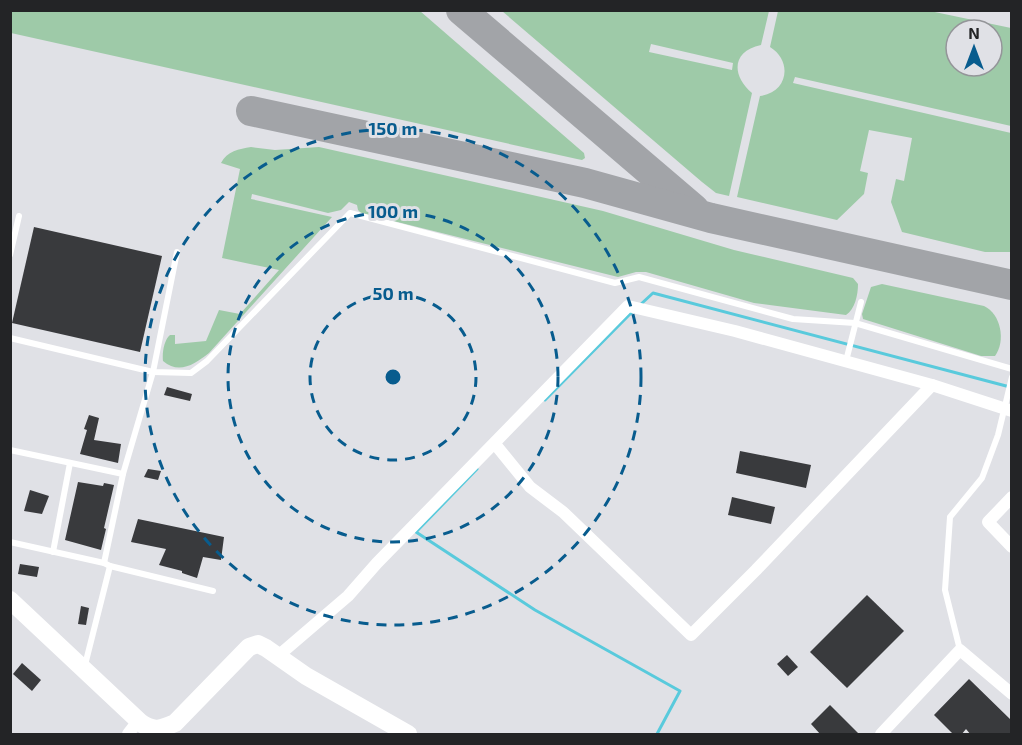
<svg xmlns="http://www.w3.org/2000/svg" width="1022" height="745" font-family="'Exo 2',sans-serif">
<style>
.green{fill:#9ecaa8;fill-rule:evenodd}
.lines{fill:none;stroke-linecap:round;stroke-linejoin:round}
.stream{stroke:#59cadc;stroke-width:3}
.taxiway{stroke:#a2a4a8;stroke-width:30}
.building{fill:#393a3d}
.lane{stroke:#fff;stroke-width:6}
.street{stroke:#fff;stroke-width:12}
.secondary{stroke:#fff;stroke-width:18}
.ring{fill:none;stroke:#085c8e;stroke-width:3;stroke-dasharray:10 8}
.centre{fill:#085c8e;stroke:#e0e1e6;stroke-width:3}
.ring-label{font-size:18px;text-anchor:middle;font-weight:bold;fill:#085c8e;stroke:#e0e1e6;stroke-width:6;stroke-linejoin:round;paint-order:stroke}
</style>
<rect width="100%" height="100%" fill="#e0e1e6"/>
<g class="green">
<polygon points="11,10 420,11 577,147 584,153 585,158 582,160 577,159 11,33"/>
<path d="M502,11H769L761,45C732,51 731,75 752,93L729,196L716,193L702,182ZM651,44L733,63L732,70L649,52Z"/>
<path d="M778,11H930L1011,28V126L795,77L793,83L1011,133V252H985L902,232L891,202L896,179L904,181L912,138L869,130L860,171L868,173L864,194L837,220L737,197L760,96C788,93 793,61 770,47ZM956,30H992V66H956Z"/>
<path d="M251,147L275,150L319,147L603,211L734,250L853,278L858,284C858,295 855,309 846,315L754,303L646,272H636L618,277L361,213L358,210L357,205L349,202L341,210L328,213L252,194L251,199L332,217L209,353C195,364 179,375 163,361C162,353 164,340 170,335H175V344L206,341L219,310L240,314L279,270L222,258L240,169L221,163C227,151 239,149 251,147Z"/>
<path d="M882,284L984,306C1001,314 1006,341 995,356H981L863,319L862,314L871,287Z"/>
</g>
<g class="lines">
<g class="stream">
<polyline points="640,305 653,293 1010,387"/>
<polyline points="545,400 633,311"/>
<polyline points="477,469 416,532 535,610 680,691 657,734"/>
</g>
<g class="taxiway">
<polyline points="461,10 694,209"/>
<polyline points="251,111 585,183 711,218 1012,285"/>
</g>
</g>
<g class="building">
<polygon points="34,227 162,256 140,352 12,323"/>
<polygon points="167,387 192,394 190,401 164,395"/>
<polygon points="89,415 99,418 94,440 121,444 118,463 80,454 87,430 84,429"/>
<polygon points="740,451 811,465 806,488 736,473"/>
<polygon points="148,469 161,471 158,480 144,477"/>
<polygon points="78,482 103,486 104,483 114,485 104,528 106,529 101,550 65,540"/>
<polygon points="30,490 49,496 42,514 24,511"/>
<polygon points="732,497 775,507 771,524 728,515"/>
<polygon points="138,519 224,537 221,560 203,557 197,578 182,573 182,571 159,565 166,549 131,542"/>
<polygon points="20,564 39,567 37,577 18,574"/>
<polygon points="867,595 904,631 847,688 810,652"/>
<polygon points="81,606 89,608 86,625 78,624"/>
<polygon points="787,655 798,667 788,676 777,664"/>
<polygon points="22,663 41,680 32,691 13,674"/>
<polygon points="969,679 1011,720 1011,735 971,735 966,729 961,735 954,735 934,715"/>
<polygon points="830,705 860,735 821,735 811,724"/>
</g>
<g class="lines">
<g class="lane">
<polyline points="10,255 19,216"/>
<polyline points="10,338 153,372 191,373 207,361 350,213 615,283 639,277 793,319 855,323 1012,369"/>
<polyline points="846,361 861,302"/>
<polyline points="10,450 123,474"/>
<polyline points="10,542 104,563 110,566 213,591"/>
<polyline points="53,552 70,463"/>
<polyline points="104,563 123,474 153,372 177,252"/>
<polyline points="960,650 945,590 950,517 982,478 998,435 1012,377"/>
<polyline points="85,665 110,566"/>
</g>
<g class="street">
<polyline points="495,444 530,487 563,512 691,635 756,570 932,385"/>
<polyline points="1012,497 988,522 1012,547"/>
<polyline points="278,656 348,596 377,563 628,306 735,331 932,385 1012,411"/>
<polyline points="128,734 138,721"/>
<polyline points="881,734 960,650 1012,694"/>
</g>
<path class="secondary" d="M10,600L141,723C154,732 161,729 175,723L249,647L258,644L266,648L306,676L408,734"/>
</g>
<g class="ring">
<circle cx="393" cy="377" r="83"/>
<circle cx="393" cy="377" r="165"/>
<circle cx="393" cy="377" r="248"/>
</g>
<circle cx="393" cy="377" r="9" class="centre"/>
<g class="ring-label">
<text x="393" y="135">150 m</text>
<text x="393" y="218">100 m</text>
<text x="393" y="300">50 m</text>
</g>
<rect width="1022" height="745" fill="none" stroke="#232426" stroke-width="24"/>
<g transform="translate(974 48)"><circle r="28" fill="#e0e1e6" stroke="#949599" stroke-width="1.5"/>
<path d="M0-4.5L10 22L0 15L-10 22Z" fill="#085c8e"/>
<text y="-9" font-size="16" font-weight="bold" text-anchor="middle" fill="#232426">N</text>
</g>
</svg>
